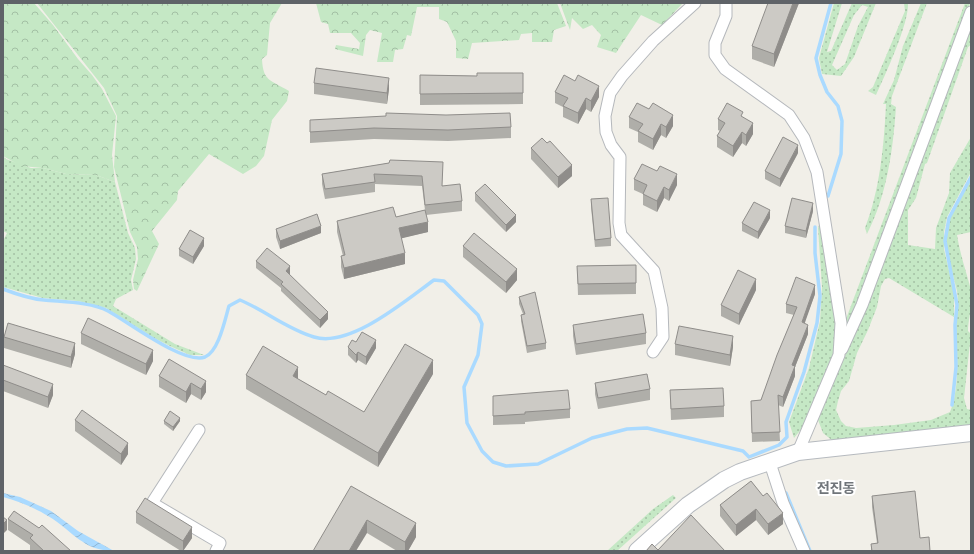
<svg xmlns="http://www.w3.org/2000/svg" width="974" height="554" font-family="'DejaVu Sans','Noto Sans KR',sans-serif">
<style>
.grass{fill:url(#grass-dots);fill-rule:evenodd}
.forest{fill:url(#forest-crowns)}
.water{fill:url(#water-waves)}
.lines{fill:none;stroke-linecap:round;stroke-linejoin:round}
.stream{stroke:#aadaff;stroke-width:3.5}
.street-casing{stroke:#b5b8bc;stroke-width:13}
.secondary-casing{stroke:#b6babf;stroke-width:18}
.street{stroke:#fff;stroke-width:11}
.secondary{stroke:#fff;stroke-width:16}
.wall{fill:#afaea9}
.shaded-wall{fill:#8f8d8a}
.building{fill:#cccac5;stroke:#8f8d8a}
.labels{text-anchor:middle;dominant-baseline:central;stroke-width:4;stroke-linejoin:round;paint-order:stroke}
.quarter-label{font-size:14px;font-weight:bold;fill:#70757a;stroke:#fff}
</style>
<defs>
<pattern id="grass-dots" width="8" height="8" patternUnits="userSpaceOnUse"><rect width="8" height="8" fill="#c5e8c5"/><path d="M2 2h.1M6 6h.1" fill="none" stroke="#a3c0a4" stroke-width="1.8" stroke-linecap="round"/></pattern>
<pattern id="forest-crowns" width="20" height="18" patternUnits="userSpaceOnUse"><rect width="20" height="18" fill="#c5e8c5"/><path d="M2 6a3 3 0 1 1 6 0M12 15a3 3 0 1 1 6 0" fill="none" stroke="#a3c0a4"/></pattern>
<pattern id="water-waves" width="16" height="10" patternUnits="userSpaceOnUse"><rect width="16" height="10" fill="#aadaff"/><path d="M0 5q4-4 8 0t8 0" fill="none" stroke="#8eb4d2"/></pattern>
</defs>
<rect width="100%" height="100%" fill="#f1efe8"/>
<g class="grass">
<path d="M834,3H842L827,52L831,51L852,3H876L854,57L841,76L822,74L819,58ZM862,5L868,7L858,26L845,64L837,70L832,65L854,15Z"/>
<path d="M904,3H908C909,24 885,75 876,95L868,91L873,87L905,11Z"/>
<path d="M921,3H927L892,96L891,104L896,107C893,150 887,195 867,234L865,228C880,190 884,145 886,104H883L894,80L903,46Z"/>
<polygon points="965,3 970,3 848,327 846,319"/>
<path d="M971,21V45L968,47L927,163L925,164L916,198L908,210V245L935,249L936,228L949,193L950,173L971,137V172L947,217L944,232V249L954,292V317L889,278L885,279L881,286L877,307L868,330L857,353L849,381L841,391L838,401L836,410L841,421L846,426L856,428L894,425L931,420L950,412C960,389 957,352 956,327C956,315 959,303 957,291C953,273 945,253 946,234C948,213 963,198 971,179V232L957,235C960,254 966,271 971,290C974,300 968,319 968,331L971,334L964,398L967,409L971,410V426L834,442L823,433L818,420L856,330Z"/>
<polygon points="3,156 6,159 31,168 43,168 66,174 96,175 115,182 128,233 135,248 136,259 131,280 133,290 116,299 113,306 175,344 204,355 190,355 172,347 154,338 106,308 78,301 43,298 3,287 3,241 7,233 3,231"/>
<polygon points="821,220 837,320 836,356 804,426 794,438 789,422 809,368 820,321 822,287 818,228"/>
<polygon points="673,495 676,498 617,551 607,551 653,509"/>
</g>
<g class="forest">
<polygon points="3,3 34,3 53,25 78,59 92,75 102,89 116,116 112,155 115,182 96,175 66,174 43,168 21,166 3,156"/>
<path d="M37,3H282L270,23L267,55L262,59C263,82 271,80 289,91L287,101L272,120L264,156L256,166L243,174L209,154L178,191L177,200L152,231L159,244L137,291L134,289L133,280L138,259L137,247L130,232L114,167L117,116L104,88Z"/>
<polygon points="316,3 557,3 566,26 554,30 552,42 532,42 532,33 521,34 519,40 472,43 468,59 456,58 456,41 447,22 439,19 439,7 417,7 411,36 407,35 403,49 395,50 393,62 377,62 382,33 370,30 366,35 363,56 335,49 336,45 359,49 360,43 351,33 330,33 328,24 321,22"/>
<polygon points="560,3 683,3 662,25 641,15 616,53 597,47 601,35 592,25 583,29 572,18 570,30"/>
</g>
<path class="water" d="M3,493L20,497L51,511L78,531L114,551C83,551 73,531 48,516C35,508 18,501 3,497Z"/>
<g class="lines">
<g class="stream">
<polyline points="828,196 841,154 842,121 838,106 827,92 820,75 816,58 831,3"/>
<path d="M3,289C16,294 31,299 44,300C63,302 91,302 108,311C127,321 184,365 205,357C219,351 225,319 229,306L240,300C266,311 287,329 314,337C350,348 405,301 434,280L444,281L478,315L482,324L478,355L464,387L467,423L482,451L493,462L506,466L538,464L592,438L627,429L647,428L743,451L749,457L779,445L787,437L786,422L804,372L817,323L820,296L815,253V227"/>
<polyline points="952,405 956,367 955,325 957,305 945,241 949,218 971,177"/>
<polyline points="786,493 810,551"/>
</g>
<defs>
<g id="street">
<polyline points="726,3 726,16 715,43 715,55 725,69 789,115 804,138 817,172 841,323 839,355 798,452"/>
<polyline points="842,349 862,305 971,12"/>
<polyline points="653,352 663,337 662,308 654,271 621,235 619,223 620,157 611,145 606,132 605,116 610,93 622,76 653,41 695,3"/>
<polyline points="199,430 152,503 220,543 216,551"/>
<polyline points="770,463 783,503 804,551"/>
</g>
<polyline id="secondary" points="637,551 688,505 724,480 740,472 798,452 971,433"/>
</defs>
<use href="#street" class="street-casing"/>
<use href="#secondary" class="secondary-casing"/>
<use href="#street" class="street"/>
<use href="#secondary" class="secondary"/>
</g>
<g class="wall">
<polygon points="799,3 774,67 752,59 752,46"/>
<polygon points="523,73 523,104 420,105 420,75 477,76"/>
<polygon points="314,83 389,89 387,104 314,94"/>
<polygon points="555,92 599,97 591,112 586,109 578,124 563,117 563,107 555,103"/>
<polygon points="629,117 673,126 666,138 661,135 653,150 638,142 638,132 629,128"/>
<polygon points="743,117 753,134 746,146 742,143 733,157 717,147 717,136 720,131 718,130 718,119"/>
<polygon points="310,120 511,127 511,138 448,141 374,139 310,143"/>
<polygon points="531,148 572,176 558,188 531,159"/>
<polygon points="798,153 780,187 765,179 765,171"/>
<polygon points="390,160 443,186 462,201 462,211 426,215 428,232 401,238 405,264 344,279 341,267 341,256 343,256 337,232 337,221 396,217 425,210 422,186 375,184 375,192 325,199 322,184 322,174 389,163"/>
<polygon points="634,179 677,185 669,201 664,198 657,212 643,205 643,194 634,190"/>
<polygon points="475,193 516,222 506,232 475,201"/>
<polygon points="591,199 611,238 611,246 595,247 591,207"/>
<polygon points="813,211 806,238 785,233 785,226"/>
<polygon points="770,218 758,239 742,231 742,223"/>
<polygon points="276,229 321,233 280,249 276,237"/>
<polygon points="204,246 193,264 179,256 179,249"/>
<polygon points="463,246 517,280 506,293 463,257"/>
<polygon points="256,261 290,274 289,275 328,319 320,328 281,291 281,288 256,268"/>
<polygon points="636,265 636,294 578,295 577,266"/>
<polygon points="756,290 739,325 721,316 721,305"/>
<polygon points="815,294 804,323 808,334 795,367 795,376 783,407 778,405 780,441 752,442 751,401 761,400 794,315 786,313 786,304"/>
<polygon points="519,297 546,343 546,349 527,353 521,321 521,315 523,314 519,304"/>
<polygon points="573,325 646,333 646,344 576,355 573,336"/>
<polygon points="81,333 153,361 146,375 81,344"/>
<polygon points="4,337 75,354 71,368 4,348"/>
<polygon points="356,342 376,348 366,365 358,360 356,363 348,355 348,347"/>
<polygon points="675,344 733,347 730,366 675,355"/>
<polygon points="169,359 206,392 201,400 191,394 186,403 159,387 159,376"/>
<polygon points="3,365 53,395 48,408 3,391"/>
<polygon points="433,374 378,467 246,389 246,375 298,379 326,395 364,412"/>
<polygon points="595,383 650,389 650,400 598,409 595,394"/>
<polygon points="670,390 724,406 724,417 671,420"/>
<polygon points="493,396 570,409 570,418 525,422 525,424 493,425"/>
<polygon points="75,420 128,454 121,465 75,431"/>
<polygon points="164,421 180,421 173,431 164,424"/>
<polygon points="751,481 783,524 768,535 756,520 736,536 720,516 720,505"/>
<polygon points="351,486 416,537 408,551 397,551 367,533"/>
<polygon points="872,496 920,538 930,551 871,551 871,544 877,543 872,507"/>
<polygon points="136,512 192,538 183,551 181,551 136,523"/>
<polygon points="8,519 71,551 31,551 30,550 30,545 8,530"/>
</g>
<g class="shaded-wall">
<polygon points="793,3 799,3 774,67 774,54"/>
<polygon points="389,78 389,89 387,104 387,93"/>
<polygon points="599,86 599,97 591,112 591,101"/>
<polygon points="586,98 586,109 578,124 578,113"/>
<polygon points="673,115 673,126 666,138 666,127"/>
<polygon points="753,123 753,134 746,146 746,135"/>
<polygon points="661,124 661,135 653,150 653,139"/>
<polygon points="742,132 742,143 733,157 733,146"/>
<polygon points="798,145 798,153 780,187 780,179"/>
<polygon points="572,165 572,176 558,188 558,177"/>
<polygon points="677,174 677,185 669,201 669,190"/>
<polygon points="664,187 664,198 657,212 657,201"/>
<polygon points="813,203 813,211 806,238 806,231"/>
<polygon points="770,210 770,218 758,239 758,232"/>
<polygon points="516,215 516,222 506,232 506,225"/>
<polygon points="428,222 428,232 399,239 399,228"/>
<polygon points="321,226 321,233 280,249 280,241"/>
<polygon points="204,238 204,246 193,264 193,257"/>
<polygon points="405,253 405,264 344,279 344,268"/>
<polygon points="290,266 290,274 286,279 286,271"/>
<polygon points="517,269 517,280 506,293 506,282"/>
<polygon points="756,279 756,290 739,325 739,314"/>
<polygon points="815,285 815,294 802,331 802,322"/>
<polygon points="328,312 328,319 320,328 320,320"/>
<polygon points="808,325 808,334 795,367 795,376 783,407 783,397 792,365"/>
<polygon points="733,336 733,347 730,366 730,355"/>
<polygon points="376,340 376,348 366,365 366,357"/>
<polygon points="75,343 75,354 71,368 71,357"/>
<polygon points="153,350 153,361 146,375 146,364"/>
<polygon points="358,352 358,360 356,363 356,355"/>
<polygon points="433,360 433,374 378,467 378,453"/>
<polygon points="298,367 298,381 293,376"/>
<polygon points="206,381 206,392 201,400 201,389"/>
<polygon points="191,383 191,394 186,403 186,392"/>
<polygon points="53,384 53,395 48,408 48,397"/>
<polygon points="180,418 180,421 173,431 173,427"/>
<polygon points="128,443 128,454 121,465 121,454"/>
<polygon points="756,509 756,520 736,536 736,525"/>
<polygon points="783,513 783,524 768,535 768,524"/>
<polygon points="7,520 7,530 3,534 3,524"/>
<polygon points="367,520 367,533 356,551 349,551"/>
<polygon points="416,523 416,537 408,551 405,551 405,542"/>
<polygon points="192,527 192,538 183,551 183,541"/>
</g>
<g class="building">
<polygon points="768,3 793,3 774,54 752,46"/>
<polygon points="316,68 389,78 387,93 314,83"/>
<polygon points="477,73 523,73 523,93 420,94 420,75 477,76"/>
<polygon points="564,75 575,81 578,75 599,86 591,101 586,98 578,113 563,106 568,98 555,92"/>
<polygon points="637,103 649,109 653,103 673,115 666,127 661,124 653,139 638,131 643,124 629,117"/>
<polygon points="727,103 743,112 741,116 753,123 746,135 742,132 733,146 717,136 725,123 718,119"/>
<polygon points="386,113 446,115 510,113 511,127 448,130 374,128 310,132 310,120 386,116"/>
<polygon points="783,137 798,145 780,179 765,171"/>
<polygon points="542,138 547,143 550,141 572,165 558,177 531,148"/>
<polygon points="390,160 443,162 442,186 460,184 462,201 425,205 422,176 374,174 375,182 325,189 322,174 389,163"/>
<polygon points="642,164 657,171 660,166 677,174 669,190 664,187 657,201 643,194 647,185 634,179"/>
<polygon points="485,184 516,215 506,225 475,193"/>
<polygon points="608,198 611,238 595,240 591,199"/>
<polygon points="792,198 813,203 806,231 785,226"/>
<polygon points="754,202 770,210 758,232 742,223"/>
<polygon points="393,207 396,217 425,210 428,222 399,228 405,253 344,268 341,256 345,255 337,221"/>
<polygon points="317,214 321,226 280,241 276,229"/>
<polygon points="190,230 204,238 193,257 179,249"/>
<polygon points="474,233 517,269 506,282 463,246"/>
<polygon points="267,248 290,266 286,271 328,312 320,320 281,284 283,282 256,261"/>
<polygon points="636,265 636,283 578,284 577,266"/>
<polygon points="738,270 756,279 739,314 721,305"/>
<polygon points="796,277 815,285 802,322 808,325 792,365 795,366 783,397 778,395 780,432 752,433 751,401 761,400 777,355 797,307 786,304"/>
<polygon points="535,292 546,343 527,346 521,315 525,314 519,297"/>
<polygon points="643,314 646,333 576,344 573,325"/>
<polygon points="88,318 153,350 146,364 81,333"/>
<polygon points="8,323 75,343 71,357 4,337"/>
<polygon points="679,326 733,336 730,355 675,344"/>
<polygon points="362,332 376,340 366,357 358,352 356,355 348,347 352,340 356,342"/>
<polygon points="405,344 433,360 378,453 246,375 263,346 298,367 293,376 326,395 328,391 364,412"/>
<polygon points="169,359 206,381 201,389 191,383 186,392 159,376"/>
<polygon points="3,365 53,384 48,397 3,380"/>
<polygon points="647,374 650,389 598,398 595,383"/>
<polygon points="723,388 724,406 671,409 670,390"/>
<polygon points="568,390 570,409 525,412 525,414 493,416 493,396"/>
<polygon points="82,410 128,443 121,454 75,420"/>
<polygon points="170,411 180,418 173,427 164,421"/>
<polygon points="751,481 763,496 767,493 783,513 768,524 756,509 736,525 720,505"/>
<polygon points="351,486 416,523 405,542 367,520 349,551 313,551"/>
<polygon points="915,491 920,538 929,537 930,551 872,551 871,544 878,543 872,496"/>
<polygon points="145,498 192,527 183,541 136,512"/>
<polygon points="14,511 39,528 42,525 71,551 44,551 30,538 33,535 8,519"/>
<polygon points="691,515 725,551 646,551 652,544 658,550"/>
<polygon points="3,517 7,520 3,524"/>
</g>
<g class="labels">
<g class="quarter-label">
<text x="836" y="488">전진동</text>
</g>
</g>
<rect width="974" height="554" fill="none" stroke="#5f6368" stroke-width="8"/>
</svg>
